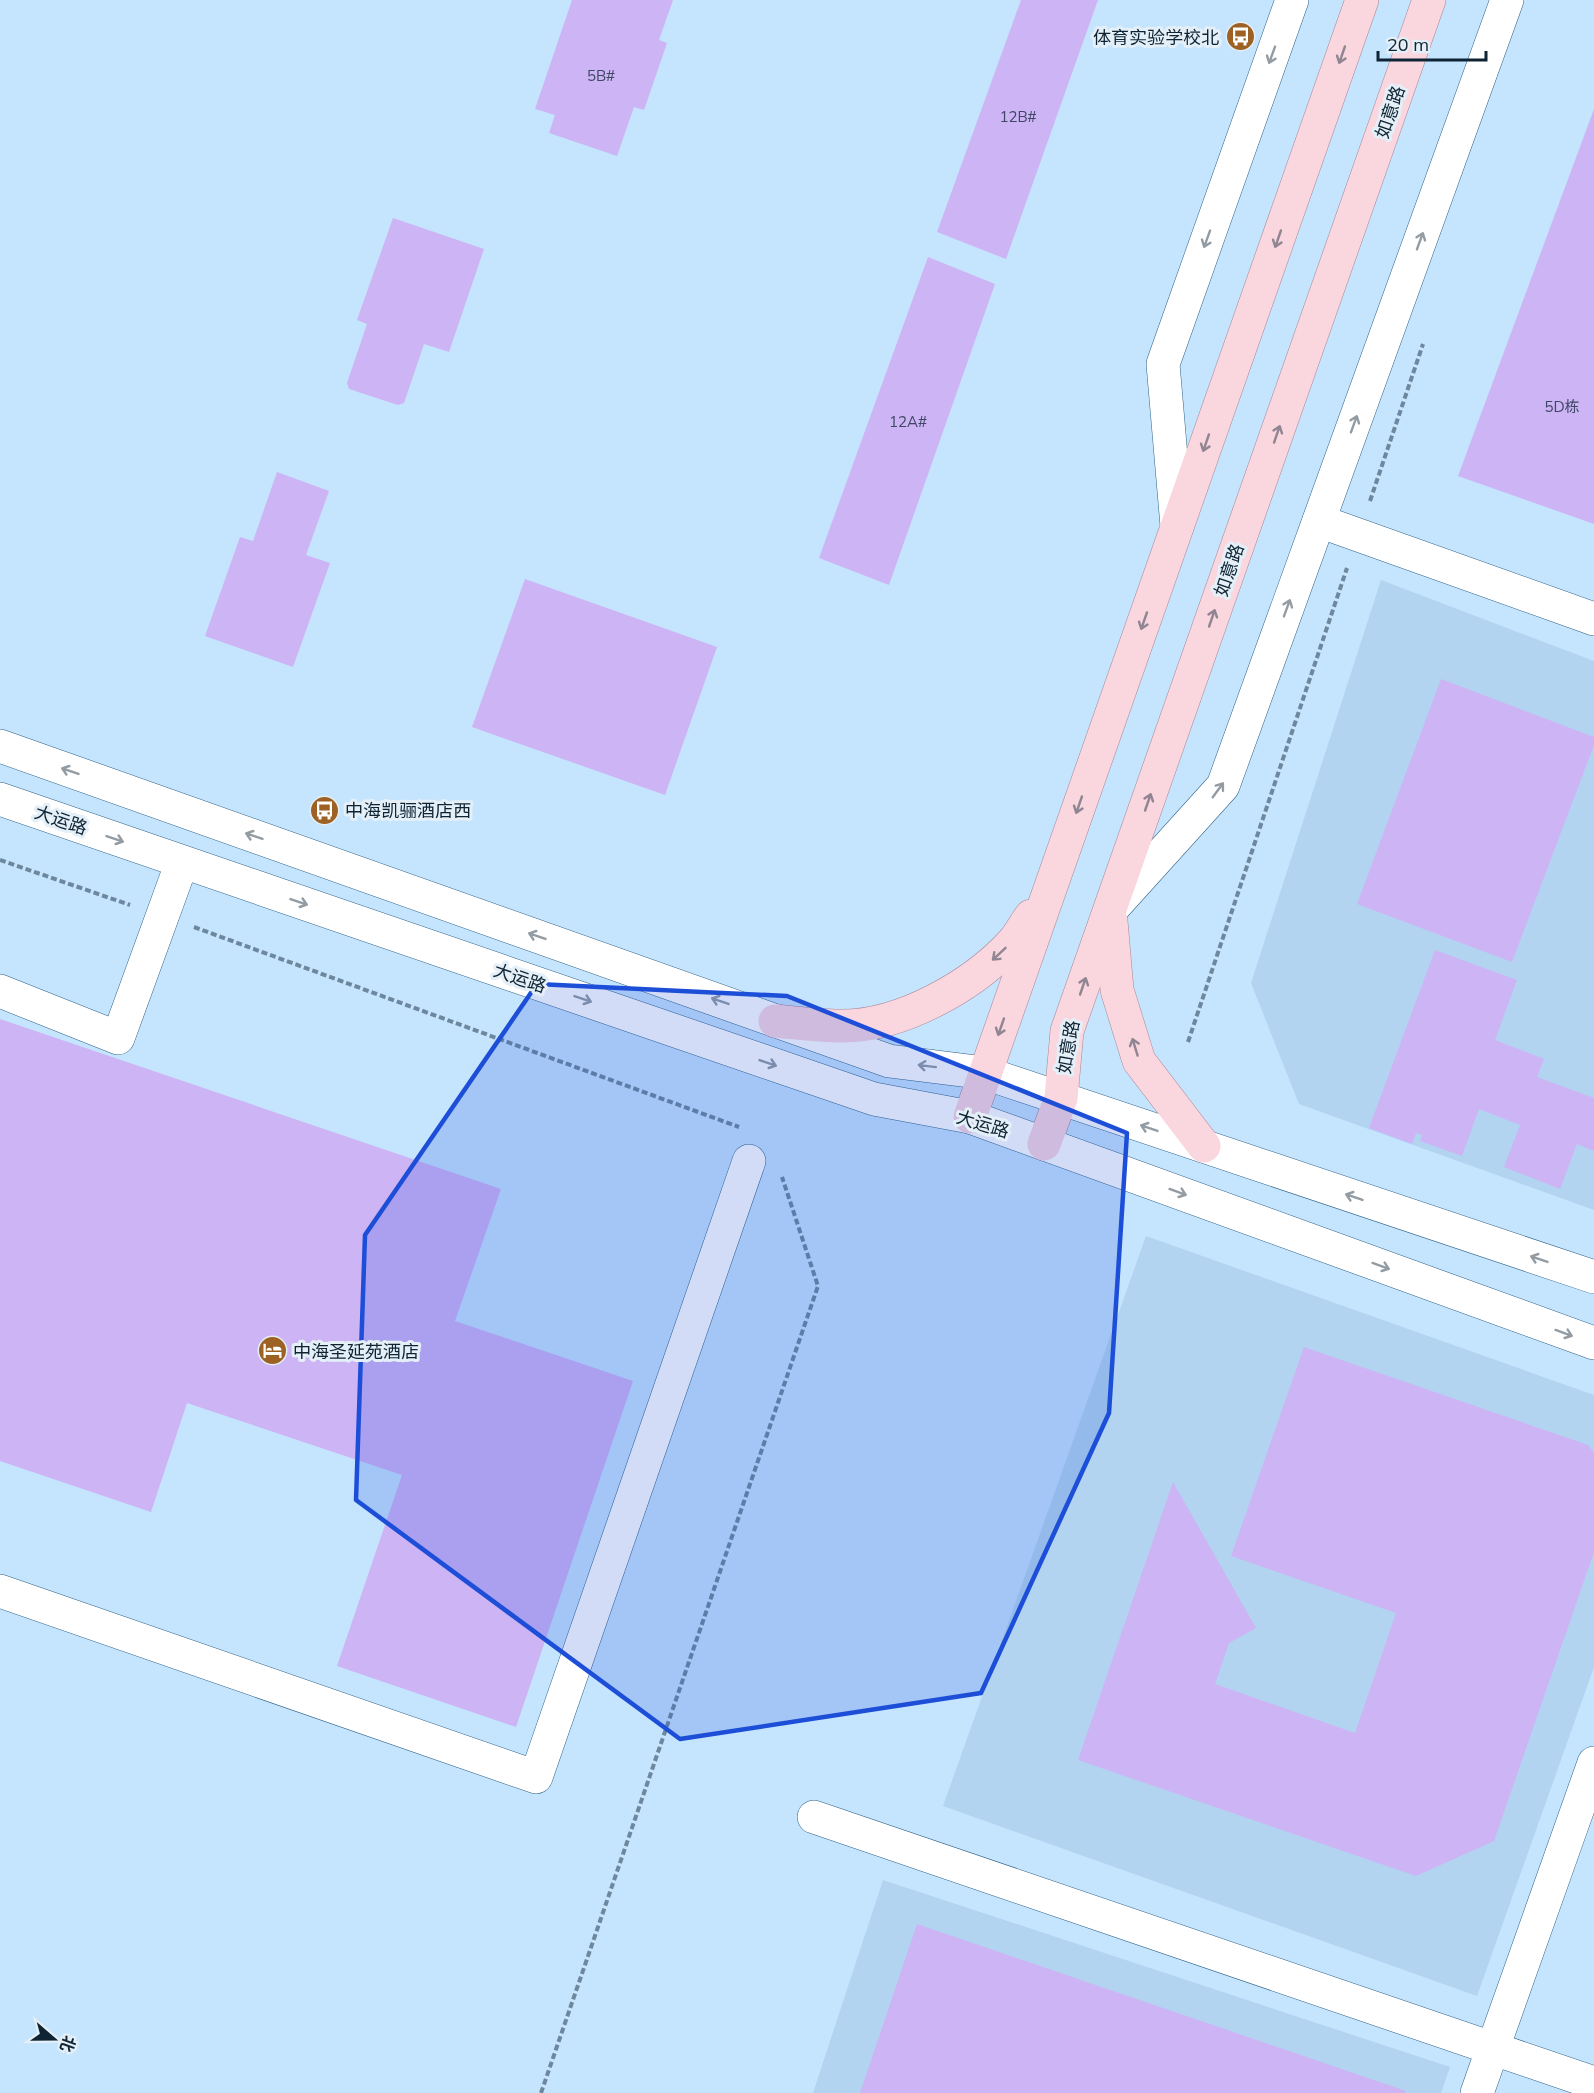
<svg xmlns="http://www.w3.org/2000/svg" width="1594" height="2093" font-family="Mulish,'Noto Sans SC',sans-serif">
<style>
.built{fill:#b2d4f0}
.building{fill:#cdb4f5}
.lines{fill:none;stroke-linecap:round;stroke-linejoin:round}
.minor-casing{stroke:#2f6286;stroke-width:34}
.major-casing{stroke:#a58695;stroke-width:34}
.path{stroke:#6d879d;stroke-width:4;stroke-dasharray:6 3;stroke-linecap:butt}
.minor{stroke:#fff;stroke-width:33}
.major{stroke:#fad6df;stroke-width:33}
.oneway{stroke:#939ca3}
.oneway2{stroke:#908592}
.marked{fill:#1d4ed8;fill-opacity:0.2;stroke:#1d4ed8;stroke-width:4.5;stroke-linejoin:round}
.labels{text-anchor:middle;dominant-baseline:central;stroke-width:6;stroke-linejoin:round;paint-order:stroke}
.number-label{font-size:15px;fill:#3e4764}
.poi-label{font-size:18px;fill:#0e2333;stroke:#e4eff7;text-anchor:start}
.street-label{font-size:18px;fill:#0e2333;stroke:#e4eff7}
</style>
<rect width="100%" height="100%" fill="#c5e4fe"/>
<g class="built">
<polygon points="1381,580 1594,661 1594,1210 1299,1104 1251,983"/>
<polygon points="1146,1236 1594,1395 1594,1667 1477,1996 943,1806"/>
<polygon points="883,1880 1450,2067 1441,2093 813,2093"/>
</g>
<g class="building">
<polygon points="572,0 673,0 659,40 667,43 644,110 634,107 617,156 549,133 555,115 535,109"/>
<polygon points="1021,0 1098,0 1006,259 937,232"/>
<polygon points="1594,109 1594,524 1458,476"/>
<polygon points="393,218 484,249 449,352 424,344 404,403 398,405 349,389 347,383 367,324 357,320"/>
<polygon points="928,257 995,284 889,585 819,558"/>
<polygon points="277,472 329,491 306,555 330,563 293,667 205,636 240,537 253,541"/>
<polygon points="525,579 717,647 665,795 472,727"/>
<polygon points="1441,679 1594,737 1594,745 1512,962 1357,904"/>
<polygon points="1435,950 1517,980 1495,1040 1544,1059 1537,1077 1594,1098 1594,1151 1577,1144 1560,1189 1504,1167 1520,1125 1479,1109 1462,1156 1420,1141 1422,1135 1416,1133 1412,1144 1369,1128"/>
<polygon points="0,1019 501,1189 455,1321 633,1381 516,1727 337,1666 402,1475 187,1403 151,1512 0,1461"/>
<polygon points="1304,1347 1588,1445 1594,1453 1594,1552 1494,1841 1416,1876 1078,1760 1173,1482 1256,1628 1229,1643 1215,1684 1355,1733 1396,1613 1231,1556"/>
<polygon points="917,1924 1406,2091 1405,2093 860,2093"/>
</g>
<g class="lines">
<defs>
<g id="minor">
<polyline points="1319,521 1594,619"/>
<polyline points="1177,526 1163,364 1292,0"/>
<polyline points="0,746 889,1061 985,1073 1594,1277"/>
<polyline points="0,799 874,1099 970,1117 1594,1343"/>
<polyline points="1110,911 1223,786 1507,0"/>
<polyline points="0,991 118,1038 182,862"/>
<polyline points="0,1591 536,1777 749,1161"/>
<polyline points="814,1817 1594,2083"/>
<polyline points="1477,2093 1594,1763"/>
</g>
<g id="major">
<polyline points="1111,921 1117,990 1139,1061 1204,1146"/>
<path d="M775,1021C797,1023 818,1026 840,1026C900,1027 973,986 1013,942C1020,934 1025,924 1031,916"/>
<polyline points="970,1117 1362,0"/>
<polyline points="1044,1144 1061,1098 1067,1031 1429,0"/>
</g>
</defs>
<use href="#minor" class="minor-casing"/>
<use href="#major" class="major-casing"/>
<g class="path">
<polyline points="1370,501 1423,344"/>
<polyline points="0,860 130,905"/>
<polyline points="194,927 739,1127"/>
<polyline points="1188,1042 1347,568"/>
<polyline points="541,2093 818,1286 782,1177"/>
</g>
<use href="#minor" class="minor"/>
<use href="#major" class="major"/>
</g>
<defs><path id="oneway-shaft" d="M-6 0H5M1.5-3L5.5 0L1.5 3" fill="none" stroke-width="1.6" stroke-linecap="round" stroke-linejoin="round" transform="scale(1.5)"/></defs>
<g class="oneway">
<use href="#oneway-shaft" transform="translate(1272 55) rotate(110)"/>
<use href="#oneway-shaft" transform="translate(1207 239) rotate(110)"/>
<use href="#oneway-shaft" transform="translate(1420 241) rotate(-70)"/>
<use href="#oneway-shaft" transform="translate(1354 424) rotate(-70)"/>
<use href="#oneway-shaft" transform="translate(1287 608) rotate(-70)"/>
<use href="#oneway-shaft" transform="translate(70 771) rotate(-161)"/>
<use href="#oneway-shaft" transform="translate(1218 790) rotate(-54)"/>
<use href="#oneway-shaft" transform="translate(254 836) rotate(-161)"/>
<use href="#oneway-shaft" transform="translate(115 839) rotate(19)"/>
<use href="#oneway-shaft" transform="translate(299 902) rotate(19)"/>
<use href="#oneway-shaft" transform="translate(537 936) rotate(-161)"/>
<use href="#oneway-shaft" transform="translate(583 999) rotate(19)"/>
<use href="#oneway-shaft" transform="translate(720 1001) rotate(-161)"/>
<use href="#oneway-shaft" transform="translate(768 1063) rotate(19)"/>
<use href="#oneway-shaft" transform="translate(927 1066) rotate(-173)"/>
<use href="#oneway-shaft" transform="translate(1149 1128) rotate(-161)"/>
<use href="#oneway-shaft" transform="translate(1178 1192) rotate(20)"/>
<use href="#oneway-shaft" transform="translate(1354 1197) rotate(-161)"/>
<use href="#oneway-shaft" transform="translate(1539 1259) rotate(-161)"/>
<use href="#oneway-shaft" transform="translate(1381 1266) rotate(20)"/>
<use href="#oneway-shaft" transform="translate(1564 1333) rotate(20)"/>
</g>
<g class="oneway2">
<use href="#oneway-shaft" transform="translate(1342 55) rotate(109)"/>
<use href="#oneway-shaft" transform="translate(1278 239) rotate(109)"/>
<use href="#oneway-shaft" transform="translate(1277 434) rotate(-71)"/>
<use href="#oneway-shaft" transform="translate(1206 443) rotate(109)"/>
<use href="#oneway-shaft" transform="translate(1212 618) rotate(-71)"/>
<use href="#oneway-shaft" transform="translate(1144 621) rotate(109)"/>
<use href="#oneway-shaft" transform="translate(1148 802) rotate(-71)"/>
<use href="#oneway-shaft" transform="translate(1079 805) rotate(109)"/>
<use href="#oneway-shaft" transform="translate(999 954) rotate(137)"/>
<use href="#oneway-shaft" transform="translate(1083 986) rotate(-71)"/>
<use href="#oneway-shaft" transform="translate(1001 1027) rotate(109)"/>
<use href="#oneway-shaft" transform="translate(1135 1047) rotate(-107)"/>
</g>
<path class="marked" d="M537,984L787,996L1127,1133L1109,1413L981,1693L680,1739L356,1500L365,1235Z"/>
<defs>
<symbol id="bus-disc" viewBox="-11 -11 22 22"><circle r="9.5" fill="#9d6123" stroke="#e4eff7"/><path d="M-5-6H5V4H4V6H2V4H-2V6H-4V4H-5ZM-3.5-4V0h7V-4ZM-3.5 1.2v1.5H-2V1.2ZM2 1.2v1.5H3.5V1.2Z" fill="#fff"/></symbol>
<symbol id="hotel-disc" viewBox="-11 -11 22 22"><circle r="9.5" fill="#9d6123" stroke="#e4eff7"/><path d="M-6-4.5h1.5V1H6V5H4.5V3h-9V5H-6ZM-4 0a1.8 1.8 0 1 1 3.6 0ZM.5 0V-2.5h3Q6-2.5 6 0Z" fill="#fff"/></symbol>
</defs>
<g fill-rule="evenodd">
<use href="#bus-disc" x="1224" y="20" width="33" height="33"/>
<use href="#bus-disc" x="308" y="794" width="33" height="33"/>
<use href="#hotel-disc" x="256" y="1334" width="33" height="33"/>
</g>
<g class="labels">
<g class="number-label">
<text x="601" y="75">5B#</text>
<text x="1018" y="116">12B#</text>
<text x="1562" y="406">5D栋</text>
<text x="908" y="421">12A#</text>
</g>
<g class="poi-label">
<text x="1219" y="37" text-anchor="end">体育实验学校北</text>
<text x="345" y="810">中海凯骊酒店西</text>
<text x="293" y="1351">中海圣延苑酒店</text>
</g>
<g class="street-label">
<text transform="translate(1390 112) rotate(-71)">如意路</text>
<text transform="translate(1229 570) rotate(-71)">如意路</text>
<text transform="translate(61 820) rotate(19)">大运路</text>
<text transform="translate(520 978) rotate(19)">大运路</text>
<text transform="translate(1068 1047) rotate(-80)">如意路</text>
<text transform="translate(983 1124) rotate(17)">大运路</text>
</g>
</g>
<g transform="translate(54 2039) rotate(110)" stroke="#e4eff7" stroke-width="4.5" paint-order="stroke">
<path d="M0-4.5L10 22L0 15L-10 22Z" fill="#0e2333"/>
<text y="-9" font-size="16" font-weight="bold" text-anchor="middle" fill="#0e2333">北</text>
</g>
<path d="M1378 51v9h108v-9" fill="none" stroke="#0e2333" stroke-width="3"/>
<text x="1387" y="51" font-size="18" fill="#0e2333" stroke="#e4eff7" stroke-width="4.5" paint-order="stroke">20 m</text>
</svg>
